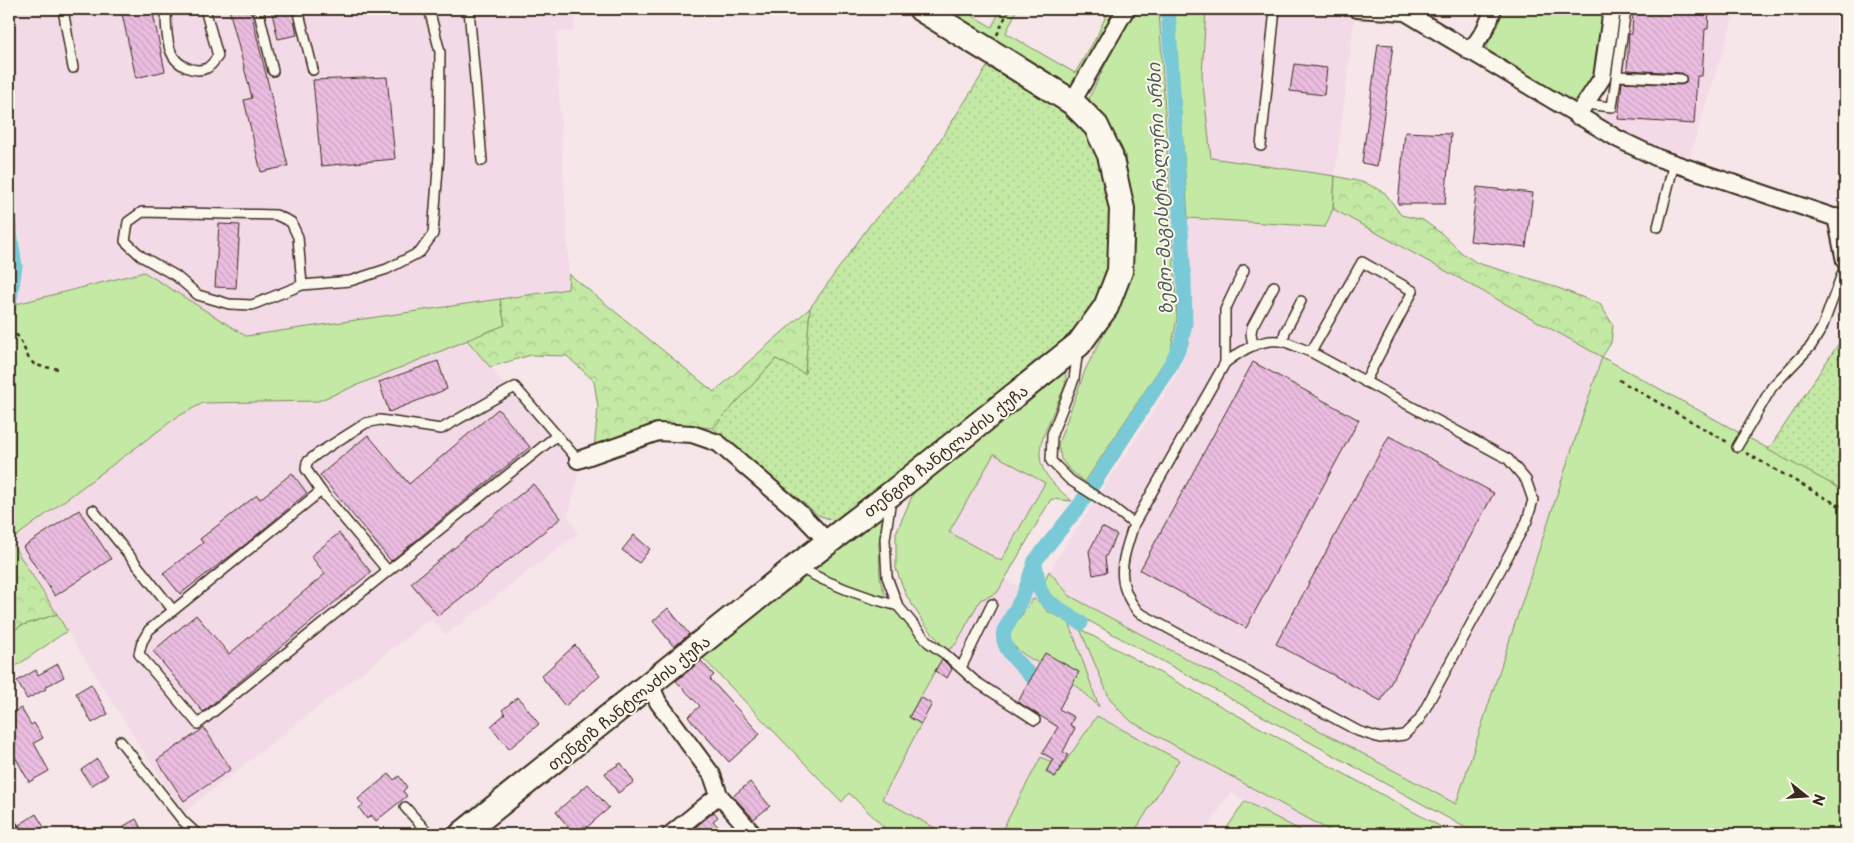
<svg xmlns="http://www.w3.org/2000/svg" width="1854" height="843" font-family="'Playpen Sans','Noto Sans Georgian',sans-serif">
<style>
.built{fill:#f3dae7}
.grass{fill:#c3e9a4;stroke:#7f8a61;fill-rule:evenodd}
.forest{fill:url(#forest-crowns);stroke:#7f8a61}
.garden{fill:url(#garden-dots);stroke:#7f8a61}
.lines{fill:none;stroke-linecap:round;stroke-linejoin:round}
.canal{stroke:#79c9d6;stroke-width:15}
.building{fill:url(#building-back-hatch);stroke:#3b2a1e}
.lane-casing{stroke:#3b2a1e;stroke-width:12}
.street-casing{stroke:#3b2a1e;stroke-width:20}
.secondary-casing{stroke:#3b2a1e;stroke-width:28}
.path{stroke:#3b2a1e;stroke-width:2.5;stroke-dasharray:4 4;stroke-linecap:butt}
.lane{stroke:#fbf7ec;stroke-width:9}
.street{stroke:#fbf7ec;stroke-width:16}
.secondary{stroke:#fbf7ec;stroke-width:24}
.labels{text-anchor:middle;dominant-baseline:central;stroke-width:4;stroke-linejoin:round;paint-order:stroke}
.street-label{font-size:16px;fill:#3b2a1e;stroke:#fbf7ec}
.water-label{font-size:18px;font-style:italic;fill:#4e5a55;stroke:#fbf7ec}
</style>
<defs>
<pattern id="forest-crowns" width="20" height="18" patternUnits="userSpaceOnUse" patternTransform="scale(1.25)"><rect width="20" height="18" fill="#c3e9a4"/><path d="M2 6a3 3 0 1 1 6 0M12 15a3 3 0 1 1 6 0" fill="none" stroke="#a8c88d"/></pattern>
<pattern id="garden-dots" width="8" height="8" patternUnits="userSpaceOnUse" patternTransform="scale(1.25)"><rect width="8" height="8" fill="#c3e9a4"/><path d="M2 2h.1M6 6h.1" fill="none" stroke="#a8c88d" stroke-width="1.8" stroke-linecap="round"/></pattern>
<pattern id="building-back-hatch" width="6" height="6" patternUnits="userSpaceOnUse" patternTransform="scale(1.25)"><rect width="6" height="6" fill="#ebbde1"/><path d="M-1 5l2 2M0 0l6 6M5-1l2 2" fill="none" stroke="#caa3c1"/></pattern>
</defs>
<rect width="100%" height="100%" fill="#f6e6e9"/>
<filter id="ink" filterUnits="userSpaceOnUse"><feTurbulence type="fractalNoise" baseFrequency=".02" numOctaves="2"/><feDisplacementMap in="SourceGraphic" scale="10" xChannelSelector="R" yChannelSelector="G"/><feConvolveMatrix kernelMatrix="1 2 1 2 8 2 1 2 1" color-interpolation-filters="sRGB"/></filter>
<g filter="url(#ink)">
<g class="built">
<polygon points="9,9 575,9 574,32 556,31 569,274 568,289 246,336 144,272 16,304 21,279 20,237 9,194"/>
<polygon points="1206,9 1355,15 1335,176 1211,158 1202,75"/>
<polygon points="1619,9 1736,9 1689,158 1619,133 1604,123"/>
<polygon points="1333,209 1602,357 1456,804 1070,596 1049,571 1173,382 1187,349 1192,317 1188,218 1324,227"/>
<polygon points="467,340 579,472 568,517 578,533 446,635 430,619 183,813 10,541 177,417 203,403 318,401"/>
<polygon points="994,453 1045,482 1072,501 1051,499 1004,579 1033,593 1047,611 1080,629 1121,708 1342,834 1307,834 1230,792 1205,834 946,834 882,799 921,724 909,717 947,651 956,644 1001,561 949,532"/>
</g>
<g class="grass">
<polygon points="941,9 961,9 992,27 1001,9 1017,9 1006,33 1075,73 1097,36 1109,9 1115,9 1073,90"/>
<polygon points="1159,9 1177,319 1170,353 1085,482 1070,470 1061,459 1058,444 1086,368 1113,317 1131,222 1125,154 1104,120 1090,106 1089,98 1129,16 1141,10"/>
<polygon points="1174,9 1206,9 1202,75 1211,158 1335,176 1333,209 1325,227 1188,218"/>
<polygon points="1501,9 1605,9 1596,77 1584,96 1572,101 1555,97 1485,52"/>
<polygon points="144,272 246,336 500,299 505,325 318,401 203,403 177,417 10,541 9,324 12,325 16,304"/>
<polygon points="1602,357 1845,491 1845,834 1477,834 1071,611 1049,597 1044,582 1049,571 1070,596 1456,804"/>
<path d="M1064,366C1068,381 1065,386 1059,399C1038,449 1025,462 1072,501L1051,499L997,593L980,600L956,644L947,651L924,623L906,595L896,569V533L916,487ZM994,454L1045,483L1001,561L949,532Z"/>
<polygon points="884,511 879,542 880,579 888,604 942,659 909,717 921,724 882,799 946,834 891,834 849,793 842,802 697,652"/>
<path d="M1033,599L1040,602L1047,611L1069,622L1099,707C1091,699 1082,690 1073,683C1055,669 1021,659 1008,639L1010,631Z"/>
<polygon points="57,614 67,631 9,671 9,634 20,626"/>
<polygon points="1080,629 1454,834 1336,834 1132,722 1118,709 1109,697"/>
<polygon points="1097,716 1179,760 1133,834 1000,834 1041,757 1051,762 1046,772 1055,777"/>
<polygon points="1245,801 1307,834 1223,834"/>
</g>
<g class="forest">
<polygon points="1335,176 1366,183 1385,193 1401,215 1423,220 1442,234 1462,253 1477,263 1545,283 1600,304 1613,325 1611,343 1602,357 1333,209"/>
<polygon points="569,274 714,392 810,308 805,375 776,359 713,428 653,423 594,450 598,407 594,381 567,356 531,355 490,367 467,340 505,325 500,299 568,289"/>
<polygon points="9,539 57,614 20,626 9,634"/>
</g>
<g class="garden">
<polygon points="987,67 1069,107 1103,158 1112,210 1110,268 1097,307 1076,335 848,516 832,520 818,515 713,428 776,359 805,374 810,308 872,222 919,173"/>
<polygon points="1845,334 1845,491 1768,450"/>
</g>
<g class="lines">
<g class="canal">
<polyline points="9,225 15,266 9,304"/>
<polyline points="1035,564 1040,590 1046,600 1081,623"/>
<path d="M1032,677C1021,665 1000,649 1004,631L1024,594L1035,561L1079,506L1170,366L1181,343L1185,323L1184,280L1168,9"/>
</g>
</g>
<g class="building">
<polygon points="121,9 152,9 165,71 136,78"/>
<polygon points="229,9 249,9 249,12 251,12 288,166 261,172 244,100 252,98"/>
<polygon points="271,9 292,9 297,35 278,39"/>
<polygon points="1633,9 1709,9 1708,29 1705,29 1702,76 1697,76 1694,124 1618,119 1622,82 1681,85 1684,84 1687,80 1686,76 1682,73 1627,70 1629,34 1632,34"/>
<polygon points="1378,44 1393,45 1377,166 1362,163"/>
<polygon points="1294,64 1327,68 1324,95 1290,91"/>
<polygon points="387,77 395,159 321,166 313,80"/>
<polygon points="1405,132 1451,134 1445,204 1398,204"/>
<polygon points="1477,187 1533,193 1526,247 1470,241"/>
<polygon points="219,224 240,225 236,288 215,287"/>
<polygon points="438,361 447,389 389,412 379,382"/>
<polygon points="1253,362 1359,420 1246,628 1140,570"/>
<polygon points="498,409 530,447 391,561 320,475 368,435 409,484"/>
<polygon points="1389,436 1494,493 1381,701 1276,644"/>
<polygon points="292,473 307,493 246,544 180,594 163,573 203,543 200,539 257,495 260,499"/>
<polygon points="533,484 561,518 438,616 411,583"/>
<polygon points="79,510 111,559 55,596 23,547"/>
<polygon points="1102,527 1117,535 1105,558 1107,572 1093,575 1089,551"/>
<polygon points="339,533 371,572 203,712 153,651 196,615 229,654 325,574 311,556"/>
<polygon points="634,535 650,549 639,563 622,550"/>
<polygon points="668,608 689,634 674,647 653,621"/>
<polygon points="575,645 600,676 565,706 541,676"/>
<polygon points="1045,653 1079,672 1059,709 1074,717 1070,725 1075,728 1063,752 1068,755 1055,777 1046,772 1053,759 1042,753 1058,727 1018,702"/>
<polygon points="942,659 952,669 947,678 935,671"/>
<polygon points="701,661 714,675 710,679 760,734 729,762 688,717 700,706 676,681"/>
<polygon points="58,664 64,677 45,687 46,689 27,699 17,681 36,670 38,675"/>
<polygon points="91,684 108,714 92,723 76,693"/>
<polygon points="518,697 539,724 509,749 491,726 505,714 502,710"/>
<polygon points="920,697 932,704 921,724 909,717"/>
<polygon points="21,708 31,725 34,723 43,738 34,743 49,771 29,782 9,746 9,715"/>
<polygon points="204,728 231,769 184,801 157,760"/>
<polygon points="97,759 108,775 91,786 81,770"/>
<polygon points="621,763 634,782 618,793 605,773"/>
<polygon points="389,774 394,780 399,776 407,787 403,791 407,796 376,821 371,815 367,819 359,808 363,805 358,799"/>
<polygon points="750,782 770,806 754,819 733,796"/>
<polygon points="588,784 609,808 586,828 584,826 574,834 556,812"/>
<polygon points="714,812 718,817 713,821 725,834 687,834"/>
<polygon points="36,814 44,827 33,834 25,834 19,825"/>
<polygon points="136,819 144,834 129,834 124,826"/>
</g>
<g class="lines">
<defs>
<g id="lane">
<polyline points="63,9 73,68"/>
<path d="M167,9C165,18 167,43 171,52C176,65 194,74 207,68C211,66 215,60 218,56L205,9"/>
<polyline points="258,9 273,71"/>
<polyline points="298,9 313,70"/>
<polyline points="469,9 482,161"/>
<polyline points="1617,76 1681,79"/>
<polyline points="1585,104 1612,107 1626,9"/>
<polyline points="1261,146 1275,9"/>
<polyline points="1658,227 1674,163"/>
<polyline points="302,285 298,237 291,222 276,215 142,212 128,222 125,241 141,256 176,276 198,295 229,304 252,305 302,285 350,281 387,269 420,252 433,234 439,156 440,52 429,9"/>
<polyline points="1283,342 1285,332 1301,301"/>
<polyline points="1253,346 1251,333 1252,327 1274,286"/>
<path d="M1078,350L1074,379L1052,434L1051,461L1070,480L1111,506L1134,524L1225,363C1241,351 1263,336 1285,342C1294,345 1302,349 1311,352L1508,459L1526,480L1533,500L1527,521L1419,720L1404,735L1380,738L1358,731L1138,612C1113,581 1123,559 1134,524"/>
<polyline points="1311,352 1362,262 1413,291 1365,382"/>
<polyline points="1225,363 1225,310 1244,270"/>
<polyline points="1737,447 1772,387 1811,346 1822,328 1845,266"/>
<polyline points="321,491 306,469 307,462 317,454 366,423 380,420 441,429 515,387 578,460"/>
<polyline points="891,499 885,539 887,577 898,606 928,642 945,654 975,681 1035,720"/>
<polyline points="93,510 173,610"/>
<path d="M800,568C831,585 863,597 898,606"/>
<polyline points="388,571 321,491 149,630 142,642 139,654 198,724 556,436"/>
<polyline points="961,668 992,604"/>
<polyline points="120,741 183,821 197,834"/>
<polyline points="405,807 429,834"/>
</g>
<g id="street">
<polyline points="1357,9 1405,12 1618,139 1658,158 1845,221"/>
<path d="M1469,51C1481,38 1489,26 1493,9"/>
<polyline points="1072,102 1126,9"/>
<polyline points="1577,116 1602,78 1612,9"/>
<polyline points="1836,217 1845,261"/>
<polyline points="578,460 658,432 692,434 718,443 801,514 828,542"/>
<polyline points="650,684 658,702 712,775 719,795 753,834"/>
<polyline points="9,828 12,834"/>
<polyline points="671,834 719,795"/>
</g>
<polyline id="secondary" points="462,834 797,566 892,493 1079,344 1106,307 1120,271 1122,209 1110,155 1096,126 1072,102 921,9"/>
</defs>
<use href="#lane" class="lane-casing"/>
<use href="#street" class="street-casing"/>
<use href="#secondary" class="secondary-casing"/>
<g class="path">
<polyline points="997,35 1009,9"/>
<polyline points="9,330 19,337 29,359 34,364 43,367 60,369"/>
<polyline points="1619,380 1729,443"/>
<polyline points="1746,453 1845,509"/>
</g>
<use href="#lane" class="lane"/>
<use href="#street" class="street"/>
<use href="#secondary" class="secondary"/>
</g>
</g>
<g class="labels">
<g class="street-label">
<text transform="translate(945 450) rotate(-38)">თენგიზ ჩანტლაძის ქუჩა</text>
<text transform="translate(628 702) rotate(-39)">თენგიზ ჩანტლაძის ქუჩა</text>
</g>
<g class="water-label">
<text transform="translate(1159 189) rotate(-93)">ზემო-მაგისტრალური არხი</text>
</g>
</g>
<rect width="1854" height="843" fill="none" stroke="#fbf7ec" stroke-width="30"/>
<rect x="15" y="15" width="1824" height="813" fill="none" stroke="#3b2a1e" stroke-width="2" filter="url(#ink)"/>
<g transform="translate(1806 796) rotate(107)" stroke="#fbf7ec" stroke-width="4" paint-order="stroke">
<path d="M0-4L9 19L0 12L-9 19Z" fill="#3b2a1e"/>
<text y="-8" font-size="14" font-weight="bold" text-anchor="middle" fill="#3b2a1e">N</text>
</g>
</svg>
